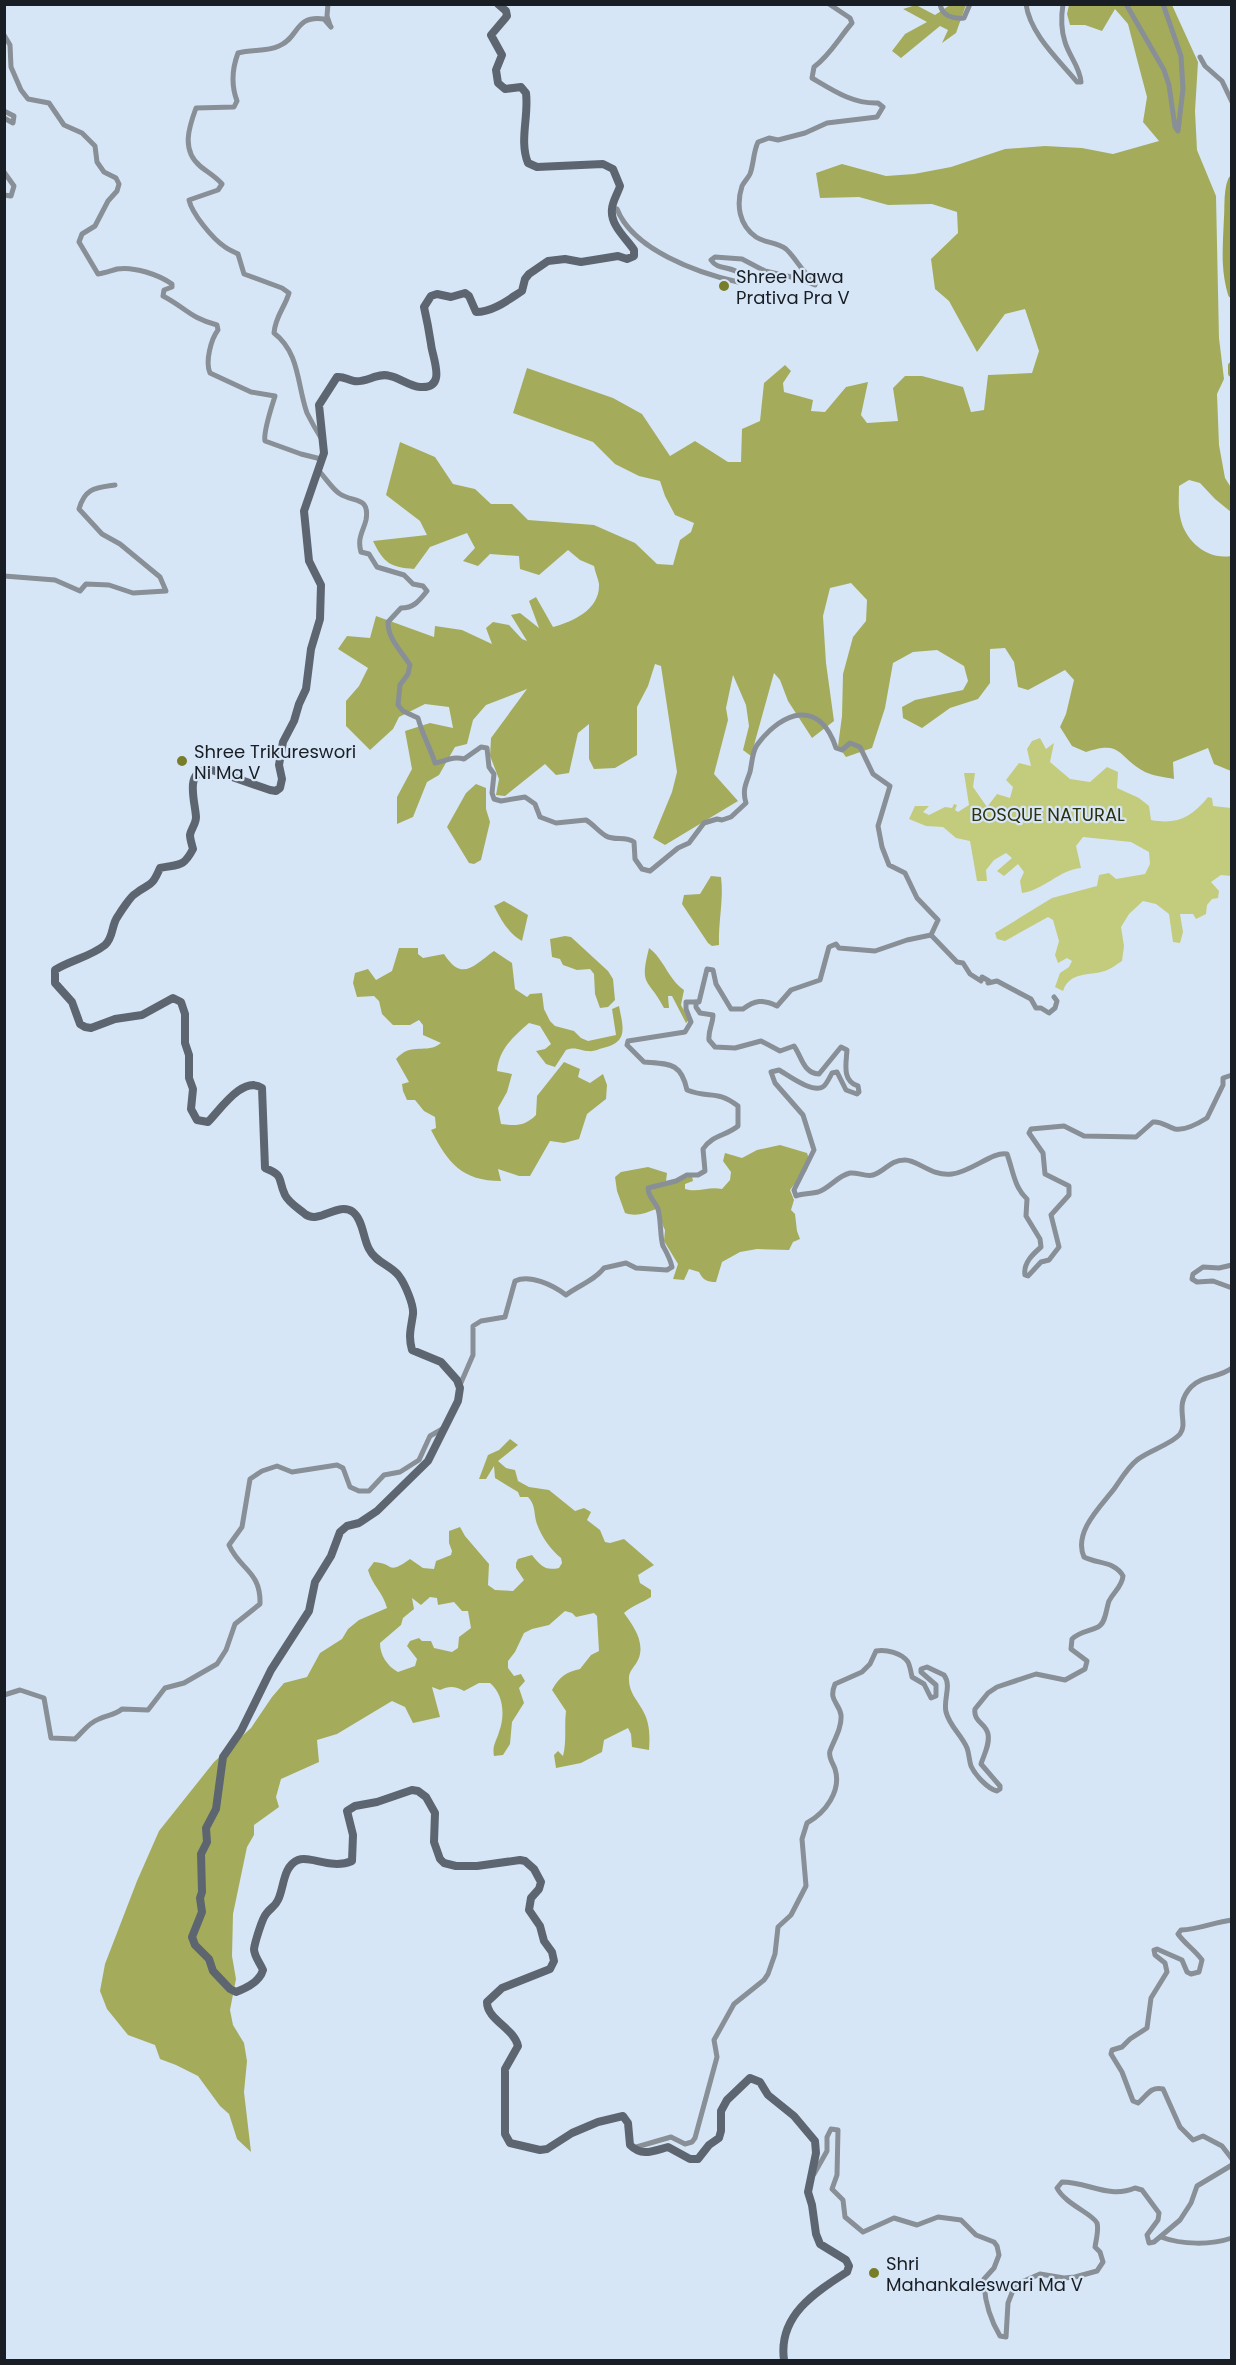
<svg xmlns="http://www.w3.org/2000/svg" width="1236" height="2365" font-family="Poppins,sans-serif">
<style>
.green{fill:#c3cb7c}
.forest{fill:#a4ac5c;fill-rule:evenodd}
.lines{fill:none;stroke-linecap:round;stroke-linejoin:round}
.river{stroke:#9ba252;stroke-width:8}
.street{stroke:#888f96;stroke-width:5}
.secondary{stroke:#5d6670;stroke-width:8}
.poi-dot{fill:#777d28;stroke:#d7e6f7;stroke-width:2}
.labels{text-anchor:middle;dominant-baseline:central;stroke-width:4.5;stroke-linejoin:round;paint-order:stroke}
.poi-label{font-size:18px;fill:#181e24;stroke:#d7e6f7;text-anchor:start}
.park-label{font-size:18px;fill:#2e310e;stroke:#d7e6f7}
</style>
<rect width="100%" height="100%" fill="#d7e6f7"/>
<path class="green" d="M1040,738L1046,749L1054,743L1050,762L1070,779L1090,782L1107,767L1118,772L1117,788L1139,798L1149,806L1151,820C1177,825 1192,817 1208,797L1212,798L1213,806L1231,808V876L1221,875L1211,882L1219,891L1218,898L1212,899L1207,905L1206,914L1196,919L1193,914H1180L1183,932L1180,943L1173,942L1169,914L1156,904L1143,901L1129,914L1121,927L1124,946L1122,961C1117,964 1111,969 1105,971C1089,976 1070,971 1063,991L1055,987L1060,973L1069,967L1072,961L1067,958L1058,963L1055,955L1059,941L1053,920L1048,917L1005,941L997,939L995,933L1052,898L1097,886L1099,875L1109,873L1116,879L1145,874L1150,864L1149,852L1131,842L1083,837L1076,846L1081,868C1059,870 1044,890 1022,893L1020,881L1024,872L1018,864L1004,876L997,871L1012,858L1006,853L994,860L986,870L987,881H977L970,841L956,838L943,827L926,826L909,819L915,806H929L923,812L929,815L945,807L952,808L954,804L957,805L955,810L958,812L969,805L964,773H975L973,787L987,807L997,794L1010,798L1013,787L1006,780L1019,763L1031,766L1027,749L1032,741Z"/>
<g class="forest">
<polygon points="916,5 935,15 950,5 966,5 956,33 942,43 948,30 940,26 901,58 892,51 905,34 927,22 903,9"/>
<path d="M1069,5H1172L1198,62L1195,111L1197,150L1216,196L1219,338L1224,379L1217,394L1219,445L1225,478L1232,489L1231,512L1215,499L1200,483L1189,480L1179,486C1179,496 1178,507 1180,516C1184,540 1206,560 1231,556V771L1214,764L1208,748L1173,762L1174,779C1165,777 1153,776 1145,772C1118,758 1123,739 1086,752L1072,746L1060,727L1066,714L1074,680L1065,670L1028,690L1018,687L1014,662L1005,648L990,649V683L978,699L950,708L922,728L903,718L902,707L915,700L963,690L968,681L964,666L937,650L913,652L893,663L885,708L872,748L846,757L838,746L842,716L843,674L853,637L866,621L867,600L851,583L830,588L823,616L826,663L834,721L812,738L788,701L780,680L774,673L751,756L743,750L749,726L746,705L733,675L726,708L728,720L714,774L738,801L665,845L653,838L672,792L677,772L661,666L655,664L648,686L637,707V755L615,768L594,769L589,759V724L578,733L569,773L556,775L545,764L505,796L496,795L499,779L490,756L491,738L527,689L486,705L473,720L467,744L455,747L439,775L427,782L413,817L397,824V797L412,769L405,731L430,723L453,728L449,707L425,704L399,717L393,729L370,750L346,726V701L359,686L368,668L338,649L347,636L370,638L376,616L434,637L435,626L462,630L492,644L486,628L493,622L509,625L522,639L527,641L511,615L520,613L539,628L529,601L536,597L553,627C573,621 600,610 599,584C598,578 595,572 594,566L580,560L568,550L539,575L520,569L519,556L490,554L478,566L463,561L475,548L467,533L430,547L414,569C391,567 384,564 373,541L427,535L420,521L386,495L400,442L435,457L453,484L475,489L491,504H512L528,520L594,525L635,543L657,564L673,565L680,540L691,532L694,523L675,515L665,496L660,481L639,476L615,464L593,442L513,413L527,368L613,398L642,414L670,456L695,441L728,462H741L742,429L760,421L764,383L785,365L791,371L783,383L784,392L813,400L811,411L825,412L846,387L868,382L861,415L867,423L898,421L893,388L905,376H922L963,387L971,412L984,410L988,375L1032,373L1039,351L1025,309L1005,314L977,352L949,301L935,289L931,259L958,233L957,212L932,204L888,205L859,197L820,198L816,173L842,164L886,176L914,174L951,167L1005,149L1045,146L1082,148L1113,154L1159,141L1143,122L1147,97L1138,63L1128,24L1115,9L1102,31L1085,25H1070L1067,14Z"/>
<polygon points="476,784 486,788 486,809 490,822 481,860 474,864 469,863 447,827 466,793"/>
<path d="M711,876L721,877C724,899 718,922 719,945L712,946L708,943L682,904L684,895L700,894Z"/>
<path d="M504,901L528,915L522,941C509,934 501,920 494,906Z"/>
<polygon points="565,936 571,937 608,971 613,979 615,1000 608,1007 600,1008 595,994 594,974 590,969 577,970 563,965 560,959 552,957 550,939"/>
<path d="M399,948H418V954L423,958L444,954C462,982 473,966 494,951L512,963L515,989L527,997L530,994L542,993L544,1009L550,1021L555,1026L574,1031L581,1038L588,1041L616,1035L612,1009L619,1006C623,1027 629,1042 603,1048C599,1049 593,1052 589,1051C580,1051 576,1046 566,1050L555,1067L546,1064L536,1051L545,1049L551,1044L540,1026L529,1023C513,1037 499,1049 497,1071L512,1074L507,1092L498,1108L501,1124C516,1126 525,1126 536,1115L537,1096L564,1062L580,1069L578,1077L590,1083L603,1074L607,1085L606,1099L587,1114L579,1139L564,1143L550,1141L530,1176H519L498,1169L501,1181C462,1181 448,1163 431,1130L436,1128L435,1117L424,1111L415,1100H407L403,1091L402,1084L409,1082L396,1059C412,1041 426,1055 441,1043L423,1035V1025L419,1020L410,1025H393L382,1014L379,1001L374,996L357,997L353,983L355,973L368,969L376,980L392,971Z"/>
<path d="M649,948C664,959 668,979 684,990L681,1005L689,1020L686,1023L672,996H668L669,1008H664C648,977 639,988 649,948Z"/>
<path d="M780,1145L807,1153C814,1171 799,1177 790,1190L794,1200L791,1210L795,1214L797,1231L800,1239L793,1242L789,1250L757,1249L740,1252L722,1262L716,1282C707,1282 703,1280 699,1272L689,1269L684,1280L673,1279L678,1264L664,1241L665,1230C661,1223 662,1218 659,1211C654,1202 650,1198 650,1188L692,1176L693,1181L685,1184V1189C698,1193 709,1186 722,1189L730,1180L731,1172L723,1161L725,1153L742,1158L757,1150Z"/>
<path d="M648,1167L667,1173L666,1181L646,1187L656,1209C646,1213 636,1217 625,1213L617,1191L615,1177L621,1172Z"/>
<path d="M510,1439L518,1445L498,1461L506,1468L515,1470L518,1481L529,1487L549,1490L575,1511L584,1508L591,1512L587,1520L600,1530L605,1542L610,1543L624,1539L654,1565L638,1575L640,1583L651,1590V1597C642,1603 633,1605 624,1613C633,1625 646,1643 638,1660C635,1667 628,1671 629,1680C629,1692 637,1700 642,1709C650,1722 650,1736 649,1750L632,1747L631,1734L628,1728L604,1740L602,1752L581,1763L556,1768L554,1755L558,1751L563,1756C567,1740 564,1726 566,1711L552,1690C559,1677 566,1672 580,1669L591,1655L599,1651L597,1616L594,1613L576,1617L572,1613L565,1611L549,1625L532,1629L524,1633L515,1652L508,1661V1668L514,1676L521,1674L525,1681L519,1688L524,1703L512,1722L510,1744L503,1755L494,1756C492,1746 496,1742 499,1732C505,1716 504,1695 490,1683H479L464,1691C455,1686 449,1686 440,1690L432,1687L440,1717L413,1723L405,1707L392,1701L337,1734L317,1740L319,1762L281,1779L276,1797L279,1807L254,1825V1835L247,1847L233,1914L232,1956L236,1979L230,2010L233,2025L244,2043L247,2061L244,2092L251,2152L237,2139L229,2114L220,2106L198,2076L176,2065L160,2059L155,2045L128,2035L107,2009L100,1991L105,1964L137,1881L159,1831L214,1762L251,1728L272,1697L284,1683L307,1677L320,1653L342,1639L348,1629L359,1620L387,1608C383,1592 372,1585 368,1570L374,1562C395,1563 386,1576 410,1559L423,1568L434,1569L436,1561L451,1555L452,1551L449,1543V1531L460,1527L465,1536L489,1564L488,1585L495,1590L513,1591L524,1580L516,1568V1563L518,1559L532,1555C541,1566 545,1571 559,1568L562,1563L561,1558C550,1549 540,1535 536,1521C534,1512 535,1504 528,1497H520L518,1492L495,1478L494,1466L486,1479H479L488,1455L499,1450ZM430,1597L437,1598L438,1605L454,1602L462,1611H468L471,1628L459,1637L458,1648L452,1652L434,1648L431,1641H422L419,1638L410,1641L407,1646L417,1659L415,1666L398,1672C387,1666 380,1655 380,1643L401,1625L403,1618L414,1609L412,1598L421,1605Z"/>
</g>
<g class="lines">
<g class="river">
<path d="M1232,180C1227,192 1229,204 1228,217C1227,244 1224,268 1232,294"/>
<polyline points="1232,366 1232,373"/>
</g>
<g class="street">
<polyline points="328,4 327,16 330,25"/>
<path d="M940,4C942,16 953,19 964,18L970,4"/>
<path d="M1026,4C1030,34 1059,60 1077,82H1081C1080,67 1069,56 1065,42C1061,30 1061,17 1063,4"/>
<polyline points="1126,4 1164,70 1169,85 1175,127 1178,131 1183,89 1181,56 1163,4"/>
<path d="M4,35L10,45L11,67L21,90L28,99L49,103L64,125L82,133L95,146L97,162L104,172L116,178L119,184L117,191L108,201L95,226L82,234L79,242L98,274C105,273 110,271 117,269C134,266 159,275 172,284V287L164,290L163,296C186,308 190,318 217,325L218,330C211,339 205,362 210,373L251,392L275,396C272,406 263,432 265,441L301,454L321,459"/>
<polyline points="1200,57 1205,66 1222,81 1232,102"/>
<polyline points="4,111 14,116 13,123 4,118"/>
<polyline points="4,172 14,186 11,196 4,195"/>
<path d="M612,208L617,209C633,250 698,273 738,282L741,280V275C732,265 718,271 711,260L715,257L742,259L765,271L800,279L815,285L814,280C801,272 797,259 786,249C777,242 765,243 756,237C739,225 736,205 742,186C744,182 748,178 750,174C754,163 753,153 758,142L769,138L778,140L805,133L827,123L877,117L883,107L878,103C853,104 834,91 812,78L814,67C830,55 839,38 852,23L850,18L829,4"/>
<path d="M321,438C316,430 311,421 307,413C297,385 300,353 274,333C275,317 285,307 289,293L282,288L244,274L238,254C233,251 229,250 225,247C213,239 192,214 189,200L218,190L222,184C215,176 207,172 200,166C181,150 189,127 196,108L234,107L237,101C231,85 232,69 238,53C252,49 266,52 279,46C300,37 294,15 324,19L331,27"/>
<path d="M318,470C325,477 332,489 340,494C354,503 370,496 366,520C363,532 357,538 361,552L369,554L377,567L404,575L413,584L423,586L427,591C419,601 414,608 401,608L388,622C388,640 401,650 410,665L408,674L400,685L398,705L403,711L418,718C422,734 430,747 435,763C446,761 452,756 464,759L481,747L487,748L489,767L494,774L492,793L494,799L501,801L525,797L535,804L540,817L556,823L586,820C593,824 599,832 606,836C615,841 625,836 634,842L635,859L642,869L650,871L678,848L689,843L704,823L717,819L722,820L731,817L746,803C742,790 746,784 750,772C752,764 752,752 757,745C783,710 820,699 836,748L842,750L850,743L860,747L873,774L890,786L878,826L882,847L889,865L905,873L917,898L938,920L931,935"/>
<path d="M4,576L55,580L80,591L86,584L109,585L133,593L166,591L160,577L120,544L102,534L79,509C85,488 95,488 115,485"/>
<path d="M696,1002V1007L700,1013L713,1015C713,1024 708,1030 709,1040L715,1047L735,1048L761,1041L780,1051L794,1046C802,1057 803,1073 819,1074L841,1047L847,1050C846,1064 842,1081 858,1086L859,1092L857,1094L846,1090L837,1072L832,1073C830,1077 827,1083 824,1086C814,1095 788,1075 779,1070L771,1072L775,1083L803,1115L814,1150L794,1190L796,1196C803,1193 811,1194 818,1192C830,1188 837,1176 850,1173C857,1172 866,1177 873,1175C886,1171 889,1160 905,1160C918,1160 932,1177 952,1174C971,1172 993,1151 1007,1154C1013,1170 1014,1187 1027,1199L1026,1216L1040,1239L1041,1247C1033,1254 1023,1263 1025,1275L1028,1276L1041,1262L1049,1260L1059,1247L1051,1215L1069,1195V1186L1045,1174L1043,1153L1029,1133L1031,1129L1064,1126L1084,1136L1136,1137L1153,1122C1162,1121 1167,1127 1175,1129C1185,1131 1199,1123 1207,1118L1223,1085V1078L1232,1075"/>
<polyline points="1232,1265 1219,1268 1203,1267 1193,1274 1192,1279 1197,1282 1213,1281 1232,1288"/>
<path d="M460,1385L473,1355V1326L481,1321L505,1317L515,1281C530,1274 553,1285 566,1295C579,1285 594,1281 604,1268L626,1263L636,1268L667,1270L672,1267C670,1258 667,1253 663,1246C660,1238 661,1218 658,1209C655,1201 648,1197 648,1188L676,1181L687,1175H698L705,1171L703,1149C712,1135 726,1136 738,1126V1106C716,1089 709,1099 687,1090C681,1062 669,1064 644,1062L627,1045L628,1041L685,1032L691,1022L686,1009V1002H699L707,969L713,970L716,984L731,1009H743C755,1000 763,999 777,1006L791,990L820,980L829,947L836,944L839,948L875,951L907,940L931,935L957,962L963,963L970,974L981,981L982,977L989,981L988,983L997,981L1031,999L1036,1008H1041L1049,1013L1055,1008L1057,1001L1054,997"/>
<path d="M4,1695L20,1690L44,1698L51,1738L75,1739C83,1732 88,1723 99,1719C107,1715 115,1715 122,1709L148,1710L165,1688L184,1683L217,1664L226,1650L235,1624L260,1604C261,1571 240,1570 229,1545L242,1527L250,1479L262,1471L277,1466L292,1472L337,1465L343,1468L350,1487L359,1491H369L384,1475L400,1472L419,1460L430,1436L444,1428"/>
<path d="M1232,1920C1214,1922 1198,1930 1181,1930L1178,1934C1185,1944 1195,1950 1202,1960L1199,1972L1191,1974L1187,1972L1182,1960L1157,1949L1154,1950L1155,1955L1165,1963L1167,1972L1151,1998L1147,2028L1130,2039L1122,2047L1112,2050L1111,2054L1122,2072L1133,2101L1138,2103C1147,2096 1150,2086 1163,2089L1180,2127L1193,2140L1203,2136L1222,2146L1232,2159"/>
<path d="M633,2148L671,2137L685,2144L692,2142L695,2138L717,2057L714,2040L734,2004L764,1980L768,1974L775,1954L778,1927L791,1915L806,1886L802,1839L807,1823C825,1813 842,1791 835,1769C833,1763 828,1757 830,1751C834,1740 842,1728 841,1715C839,1702 828,1701 835,1684L862,1672L870,1664L876,1651C886,1649 902,1653 908,1662C910,1666 911,1672 912,1677L924,1684L931,1698L936,1696V1685L921,1672V1669L927,1667L944,1675C952,1686 943,1699 946,1712C950,1727 961,1734 967,1748C969,1753 969,1760 971,1766C975,1775 988,1789 997,1791L1000,1789V1786L981,1764C984,1754 990,1745 988,1734C986,1723 973,1722 975,1709L988,1693L997,1687L1036,1674L1065,1680L1085,1669L1087,1661L1071,1649L1072,1639C1081,1631 1088,1632 1098,1627C1106,1623 1106,1609 1109,1601C1114,1591 1122,1587 1123,1576C1115,1561 1097,1564 1084,1557C1073,1532 1101,1506 1114,1489C1121,1479 1128,1467 1137,1460C1148,1451 1172,1444 1180,1434C1189,1422 1173,1406 1191,1387C1203,1375 1219,1378 1232,1368"/>
<path d="M814,2174L827,2151V2137L831,2129L838,2130L837,2175L832,2189L843,2200L845,2217L863,2232L894,2218L917,2225L938,2217L961,2220L976,2235L994,2242L997,2246L999,2255L994,2268L984,2279C984,2298 990,2319 1000,2336L1006,2337L1008,2303L1015,2285L1040,2274L1064,2278L1075,2277L1097,2271L1103,2262L1100,2252L1095,2247C1096,2240 1099,2230 1097,2223C1093,2214 1065,2204 1057,2188L1062,2182C1088,2182 1109,2199 1135,2188L1142,2190L1159,2213L1158,2220L1147,2235L1149,2243L1154,2242L1180,2220L1191,2203L1197,2186L1232,2165"/>
<path d="M1161,2237C1182,2245 1211,2245 1232,2238"/>
</g>
<path class="secondary" d="M498,4L506,11L507,16L491,35L502,55L496,70L498,83L505,89L521,87L526,93C529,116 519,141 528,163L537,167L603,164L613,169L620,186C618,193 612,202 612,209C610,225 626,238 634,250V256L627,259L618,256L581,262L565,259L548,261L529,274L525,279L522,291C508,300 493,312 476,312L469,296L465,293L451,297L437,294L431,296L424,307C427,320 429,331 431,344C432,357 448,389 420,387C409,386 400,378 390,376C377,372 367,383 354,381C347,380 344,376 337,377L319,405L324,453L304,511L309,561L321,585L320,619L311,649L306,689L299,704L294,721L283,742L279,765L282,779L280,788L276,791L270,790L212,770C183,768 195,800 196,817C196,824 191,829 190,835C190,839 192,845 193,849C183,868 179,864 160,868C151,889 150,882 135,894C131,896 121,911 118,916C111,925 114,937 105,945C90,957 71,960 55,970V983L72,1002L80,1024L85,1027L91,1028L115,1019L142,1015L173,998L181,1002L185,1014V1043L189,1055V1078L193,1089L191,1109L197,1120L208,1122C220,1110 243,1075 262,1088L265,1168C285,1176 277,1178 285,1195C289,1203 298,1208 305,1214C319,1225 338,1201 353,1212C363,1220 363,1238 369,1249C376,1263 391,1265 399,1276C405,1284 414,1305 413,1314C411,1329 408,1335 412,1350L441,1362L457,1380L460,1388L458,1401L428,1461L377,1511L359,1523L347,1526L340,1532L331,1556L315,1582L309,1611L271,1670L241,1731L223,1757L216,1809L206,1828L207,1842L201,1854L202,1892L200,1898L202,1912L192,1937L195,1945L209,1959L213,1971L230,1989L236,1992C247,1988 260,1981 263,1970C260,1963 254,1956 254,1949C255,1942 262,1919 266,1914C270,1908 275,1907 278,1900C284,1888 283,1866 298,1860C310,1855 331,1870 352,1861L353,1835L347,1811L355,1806L377,1802L412,1790L418,1791L426,1797L435,1813L434,1842L440,1859L444,1863L456,1866H477L520,1860L525,1861L534,1869L541,1882L539,1889L531,1898L529,1910L540,1926L544,1941L552,1952L554,1961L550,1969L502,1988L487,2002C487,2020 514,2028 518,2046L505,2069V2134L510,2143L540,2150L547,2149L572,2133L598,2122L623,2116L628,2123L630,2145C642,2157 653,2151 668,2147L690,2159H698L709,2145L719,2138L721,2131V2111L727,2100L750,2078L760,2082L768,2095L794,2116L815,2141L816,2153L808,2192L812,2205L816,2234L820,2244L846,2260L849,2266L847,2272C814,2293 778,2316 784,2360"/>
</g>
<g class="poi-dot">
<circle cx="724" cy="286" r="6"/>
<circle cx="182" cy="761" r="6"/>
<circle cx="874" cy="2273" r="6"/>
</g>
<g class="labels">
<g class="poi-label">
<text x="736" y="276">Shree Nawa<tspan x="736" dy="21">Prativa Pra V</tspan></text>
<text x="194" y="751">Shree Trikureswori<tspan x="194" dy="21">Ni Ma V</tspan></text>
<text x="886" y="2263">Shri<tspan x="886" dy="21">Mahankaleswari Ma V</tspan></text>
</g>
<g class="park-label">
<text x="1048" y="814">BOSQUE NATURAL</text>
</g>
</g>
<rect width="1236" height="2365" fill="none" stroke="#181e24" stroke-width="12"/>
</svg>
